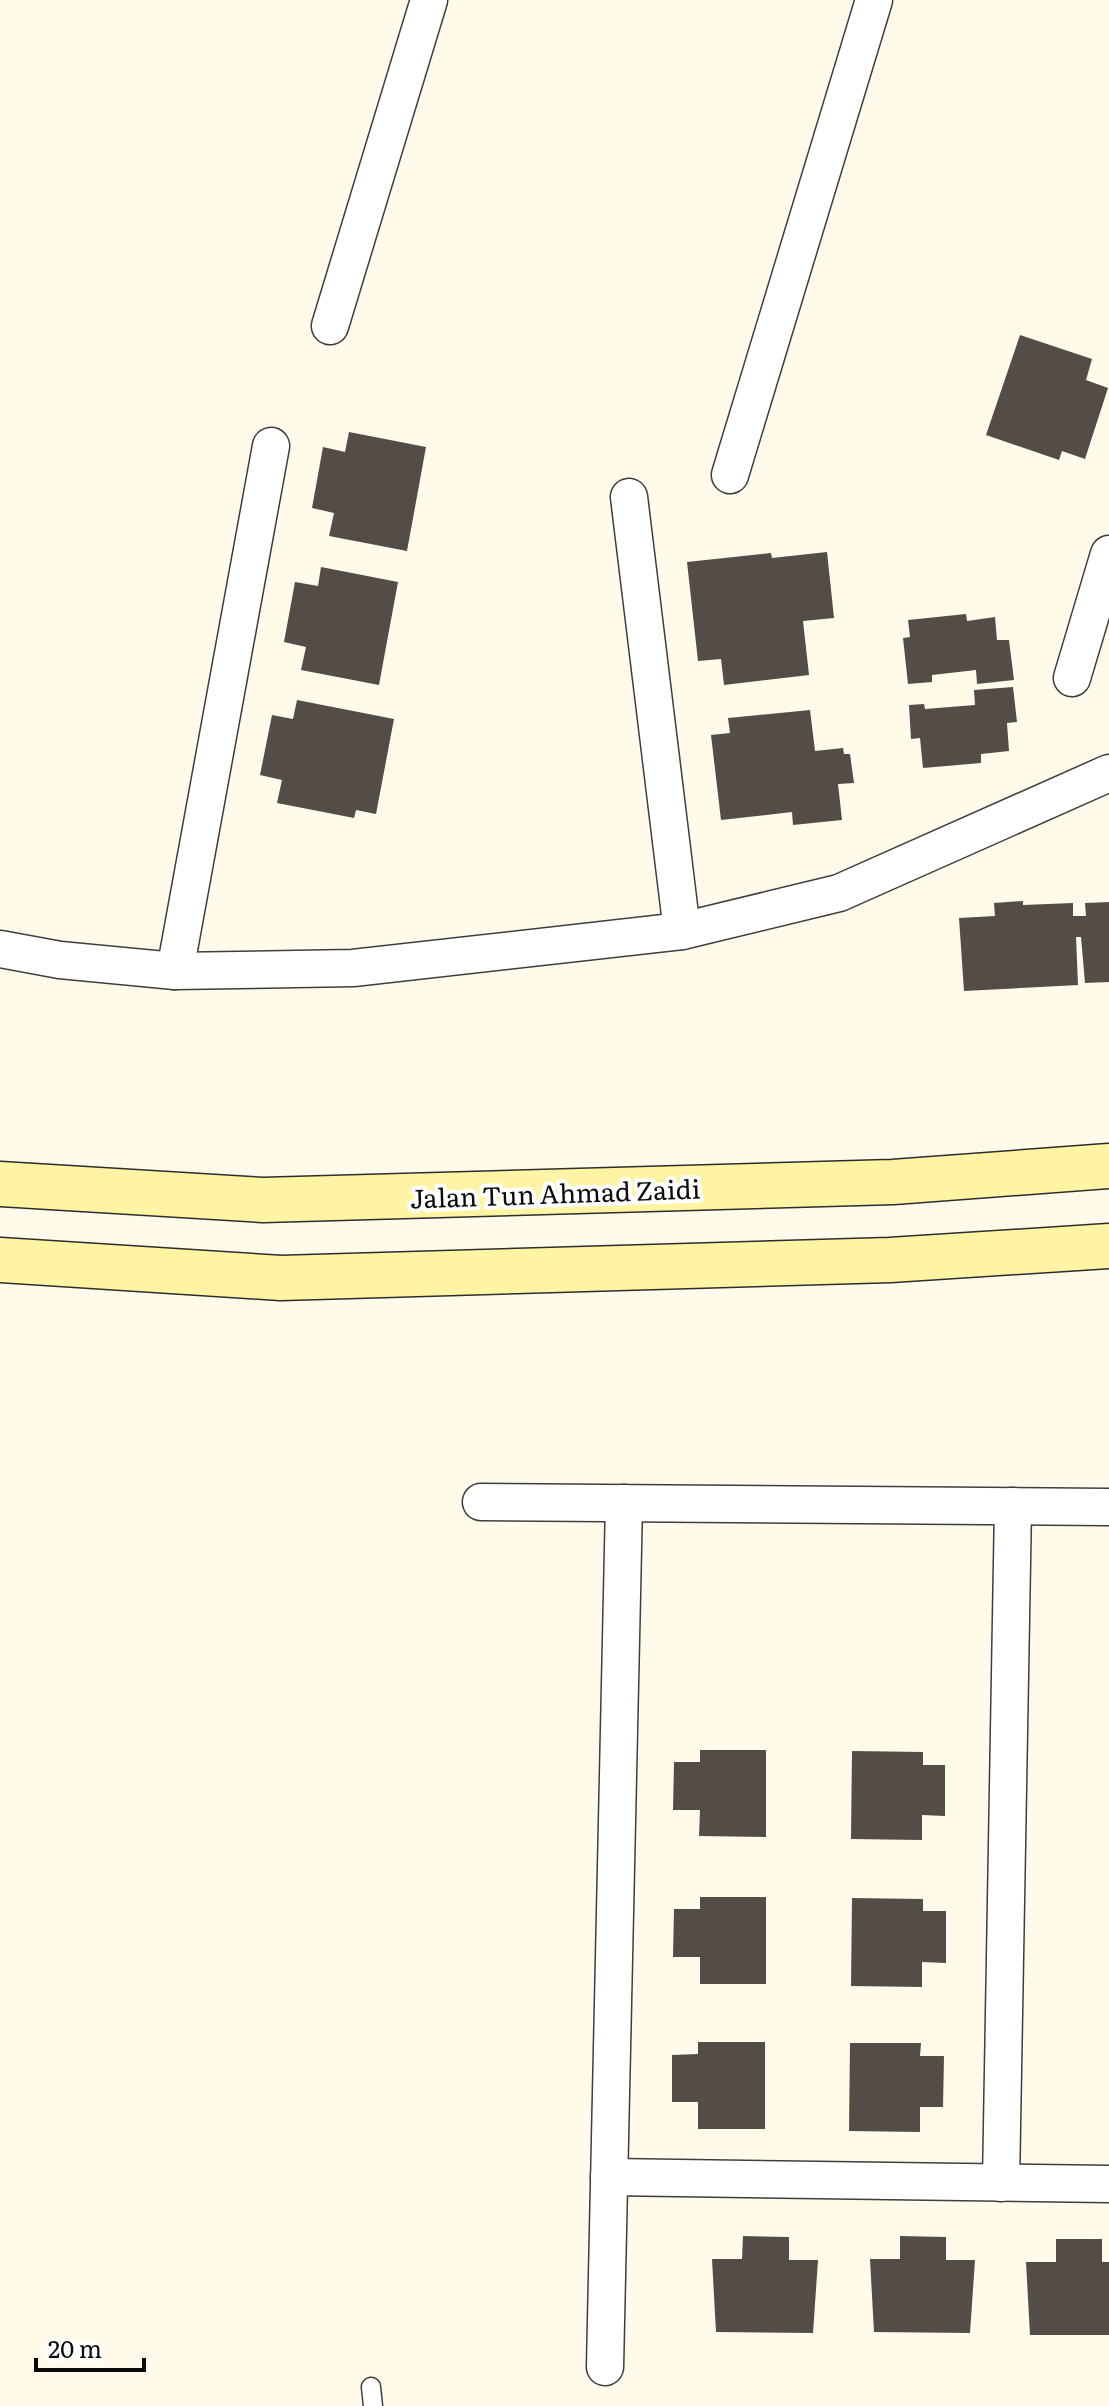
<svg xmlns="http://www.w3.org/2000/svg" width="1109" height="2406" font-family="Literata,serif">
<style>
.building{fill:#544c47}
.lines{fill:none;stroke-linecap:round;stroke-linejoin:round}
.lane-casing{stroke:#3e3e3e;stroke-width:21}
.street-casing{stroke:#3e3e3e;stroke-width:39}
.secondary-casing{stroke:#2d2d2d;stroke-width:47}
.lane{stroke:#fff;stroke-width:18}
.street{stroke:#fff;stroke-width:36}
.secondary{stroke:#fff3a4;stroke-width:44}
.labels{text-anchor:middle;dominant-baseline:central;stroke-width:8;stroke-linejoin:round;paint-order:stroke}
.street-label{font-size:26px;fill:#0b0b0b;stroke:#fff}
</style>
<rect width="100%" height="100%" fill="#fffae9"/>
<g class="building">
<polygon points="1020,335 1092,359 1086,380 1108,388 1085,459 1062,451 1059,460 986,435"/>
<polygon points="349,432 426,447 407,551 329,536 334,513 312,508 323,447 345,452"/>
<polygon points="827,552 834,618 803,621 809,675 724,685 721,659 698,661 687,562 771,553 772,558"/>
<polygon points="321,567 398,582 379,685 301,670 306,647 284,642 295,582 318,586"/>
<polygon points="966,614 967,621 995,617 997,640 1009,640 1014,680 977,684 976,670 932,675 932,682 908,684 903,638 910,637 908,620"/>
<polygon points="1013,687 1017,722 1007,723 1009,751 981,754 981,763 923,768 920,738 911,739 909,705 924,704 925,709 975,705 974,690"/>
<polygon points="297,700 394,719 376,814 356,810 354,818 277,803 282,780 260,775 272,715 293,719"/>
<polygon points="810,710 815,751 843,748 844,754 850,754 854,783 838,784 842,820 793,825 792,812 721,820 711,735 730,733 728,718"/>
<polygon points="1023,901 1023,905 1073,903 1073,916 1086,916 1085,903 1109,902 1109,982 1085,983 1081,937 1076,937 1078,985 964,991 959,918 995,916 994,903"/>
<polygon points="700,1750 766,1750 766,1837 699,1836 700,1810 673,1810 674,1762 700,1762"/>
<polygon points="852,1751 923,1752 923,1765 945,1765 945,1816 922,1815 922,1840 851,1839"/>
<polygon points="700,1897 766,1897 766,1984 700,1984 700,1957 673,1957 674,1909 700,1909"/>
<polygon points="852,1898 923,1899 923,1911 946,1911 946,1963 922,1962 922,1987 851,1986"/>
<polygon points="698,2042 765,2042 765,2129 698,2129 698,2102 672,2102 672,2055 698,2054"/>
<polygon points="850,2043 921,2043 920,2056 944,2056 943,2107 920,2107 920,2132 849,2131"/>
<polygon points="743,2236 789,2237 789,2260 818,2260 813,2333 716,2332 712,2259 742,2259"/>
<polygon points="900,2236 946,2237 946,2260 975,2260 970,2333 874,2332 870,2259 900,2259"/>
<polygon points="1056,2239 1102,2239 1102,2262 1109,2262 1109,2335 1030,2335 1026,2262 1056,2262"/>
</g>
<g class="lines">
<defs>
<polyline id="lane" points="371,2387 373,2406"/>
<g id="street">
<polyline points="330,326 429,0"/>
<polyline points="730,475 874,0"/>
<polyline points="629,497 682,931"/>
<polyline points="1072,678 1109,554"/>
<polyline points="0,949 60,960 175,971 353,968 682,931 839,893 1109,773"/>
<polyline points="175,971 271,446"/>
<polyline points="481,1502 1109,1507"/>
<polyline points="609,2177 1109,2184"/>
<polyline points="1001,2183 1013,1506"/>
<polyline points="605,2367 624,1503"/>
</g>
<g id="secondary">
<polyline points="0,1184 263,1200 893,1182 1109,1166"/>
<polyline points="0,1260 281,1278 890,1260 1109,1246"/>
</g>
</defs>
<use href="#lane" class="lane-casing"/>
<use href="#street" class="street-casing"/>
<use href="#secondary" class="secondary-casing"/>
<use href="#lane" class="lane"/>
<use href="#street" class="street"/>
<use href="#secondary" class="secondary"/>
</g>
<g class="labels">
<g class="street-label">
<text transform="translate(555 1192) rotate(-2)">Jalan Tun Ahmad Zaidi</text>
</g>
</g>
<path d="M36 2358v12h108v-12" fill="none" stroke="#0b0b0b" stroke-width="4"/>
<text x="48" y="2358" font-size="24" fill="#0b0b0b" stroke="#ffffff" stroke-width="6" paint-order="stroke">20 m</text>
</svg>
